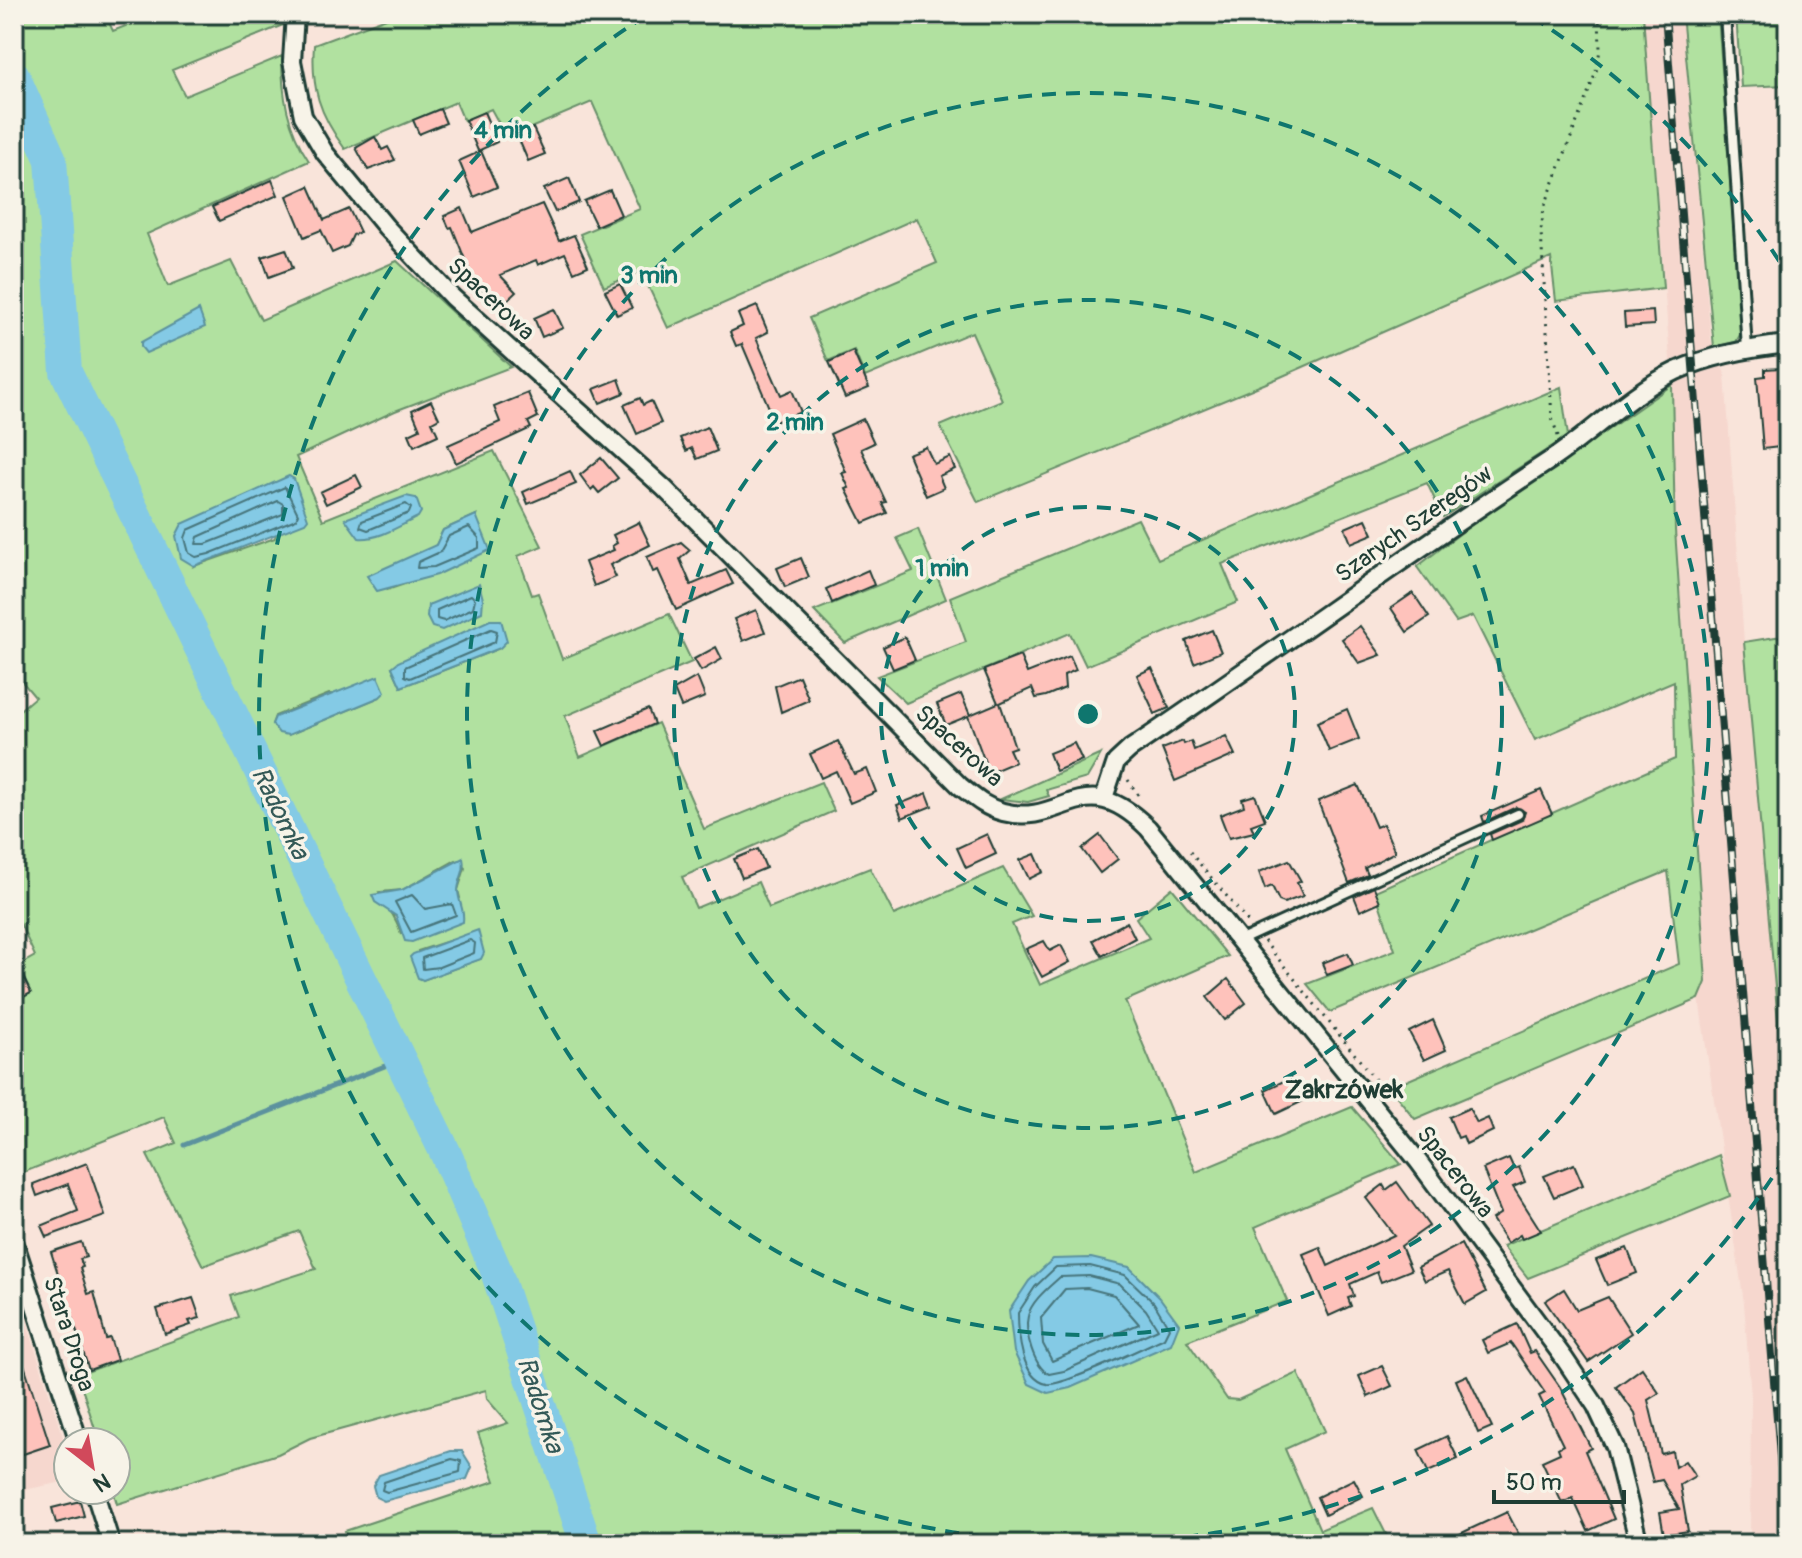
<svg xmlns="http://www.w3.org/2000/svg" width="1802" height="1558" font-family="Pangolin,sans-serif">
<style>
.built{fill:#f6d7ce}
.green{fill:#b1e1a0;stroke:#688f6a;stroke-width:2;fill-rule:evenodd}
.water{fill:#84cae5;stroke:#5c929e;stroke-width:2}
.lines{fill:none;stroke-linecap:round;stroke-linejoin:round}
.shore{stroke:#47757b;stroke-width:2}
.stream{stroke:#5c929e;stroke-width:5}
.river{stroke:#84cae5;stroke-width:32}
.building{fill:#fec2bb;stroke:#1f3d34;stroke-width:2}
.lane-casing{stroke:#1f3d34;stroke-width:14}
.street-casing{stroke:#1f3d34;stroke-width:22}
.path{stroke:#1f3d34;stroke-width:3;stroke-dasharray:2 6;stroke-linecap:butt}
.lane{stroke:#f7f3e8;stroke-width:8}
.street{stroke:#f7f3e8;stroke-width:16}
.rail-casing{stroke:#1f3d34;stroke-width:8}
.rail{stroke:#f7f3e8;stroke-width:5;stroke-dasharray:15;stroke-linecap:butt}
.ring{fill:none;stroke:#0f766e;stroke-width:4;stroke-dasharray:14 10}
.labels{text-anchor:middle;dominant-baseline:central;stroke-width:7;stroke-linejoin:round;paint-order:stroke}
.street-label{font-size:24px;fill:#1f3d34;stroke:#f7f3e8}
.water-label{font-size:26px;font-style:italic;fill:#335957;stroke:#f7f3e8}
.neighbourhood-label{font-size:26px;font-weight:bold;fill:#1f3d34;stroke:#f7f3e8}
.centre{fill:#0f766e;stroke:#f7f3e8;stroke-width:4}
.ring-label{font-size:24px;text-anchor:middle;font-weight:bold;fill:#0f766e;stroke:#f7f3e8;stroke-width:7;stroke-linejoin:round;paint-order:stroke}
</style>
<rect width="100%" height="100%" fill="#f9e4da"/>
<filter id="ink" filterUnits="userSpaceOnUse"><feTurbulence type="fractalNoise" baseFrequency=".0125" numOctaves="2"/><feDisplacementMap in="SourceGraphic" scale="16" xChannelSelector="R" yChannelSelector="G"/><feConvolveMatrix kernelMatrix="1 2 1 2 8 2 1 2 1" color-interpolation-filters="sRGB"/></filter>
<g filter="url(#ink)">
<g class="built">
<polygon points="1643,14 1682,14 1711,340 1725,374 1744,642 1788,1133 1788,1544 1750,1544 1751,1397 1744,1303 1699,999 1706,982 1675,530 1672,385"/>
<polygon points="14,1282 68,1453 68,1481 14,1492"/>
</g>
<g class="green">
<path d="M14,14H105L113,31L156,14H284L283,25L172,70L185,96L282,56C282,95 287,128 309,161L147,234L168,286L231,261L261,320L397,261L511,367L395,411L296,457L323,520L494,451L542,546L518,556L532,595L538,593L562,659L669,614L692,662L565,716L580,757L658,723L704,829L821,782L834,811L682,877L696,908L758,882L769,908L870,868L894,915L1003,868L1032,916L1012,924L1040,985L1149,938L1136,918L1172,888L1228,956L1125,1001L1196,1172L1352,1107L1401,1164L1255,1227L1287,1301L1187,1341L1227,1399L1238,1400L1298,1373L1325,1431L1285,1449L1320,1530L1373,1508L1391,1544H349L345,1531L495,1481L478,1433L508,1423L487,1399L486,1390L310,1438L278,1454L117,1504L113,1490H116V1442H99L78,1375L239,1317L231,1296L316,1269L299,1231L203,1266L147,1155L176,1143L164,1117L14,1176V968L35,956L14,910V715L35,697L14,672ZM289,477L275,538L194,566L239,500ZM476,515L452,568L387,590L436,545L443,530ZM500,648L401,687L392,667ZM329,694L380,697L288,735L272,724L275,716ZM456,860L465,868L458,890L460,898L401,934C397,917 387,908 379,892L402,890ZM451,940L480,959L423,980L418,951Z"/>
<path d="M397,14H1643L1663,288L1556,301L1551,258L1276,379L978,502L940,426L1002,400L972,332L865,377L854,350L828,361L809,318L937,263L917,218L668,328L641,271L604,287L580,234L640,209L592,102L507,138L491,109L464,121L456,102L345,149C319,114 311,88 314,45Z"/>
<polygon points="1682,14 1718,14 1741,333 1736,342 1714,347"/>
<polygon points="1736,14 1788,14 1788,85 1741,87"/>
<polygon points="1672,385 1675,530 1706,982 1699,999 1415,1119 1390,1088 1679,964 1668,871 1330,1012 1307,984 1395,950 1375,891 1675,759 1674,681 1535,740 1473,616 1456,622 1417,567 1467,528"/>
<polygon points="1561,387 1568,436 1443,517 1427,483 1222,564 1238,602 1086,666 1070,633 906,703 877,676 966,642 950,597 1138,519 1158,559"/>
<polygon points="918,529 946,599 845,643 814,611 913,571 897,538"/>
<polygon points="1788,635 1788,1133 1744,642"/>
<polygon points="1101,754 1087,778 1046,790 1049,796 1028,802 1001,799"/>
<polygon points="1719,1155 1730,1196 1528,1278 1503,1246"/>
</g>
<g class="water">
<polygon points="199,310 205,327 146,353 141,347 141,342"/>
<polygon points="289,476 294,479 308,519 305,523 194,566 181,558 176,536 182,524"/>
<path d="M406,496L416,498L421,512L418,517C401,525 379,540 359,538L345,519Z"/>
<polygon points="476,515 490,550 437,575 377,591 367,576 436,545 443,530"/>
<polygon points="479,584 483,599 482,612 442,630 432,627 427,617 428,605"/>
<polygon points="490,620 501,620 507,641 500,648 401,687 392,667 398,662"/>
<polygon points="378,676 385,692 380,697 288,735 279,733 272,724 275,717"/>
<path d="M463,858C466,871 459,878 458,890C458,901 465,910 463,922L412,942L405,941L396,916L375,902L372,895L402,890Z"/>
<polygon points="478,930 484,953 481,959 423,980 418,978 410,957 413,954"/>
<polygon points="1091,1258 1129,1267 1160,1298 1179,1324 1171,1344 1070,1388 1048,1393 1029,1384 1014,1352 1009,1311 1029,1281 1053,1259"/>
<polygon points="451,1451 462,1451 472,1467 467,1479 384,1501 376,1497 373,1486 379,1475"/>
</g>
<g class="lines">
<g class="shore">
<polygon points="285,487 298,514 296,519 209,554 196,557 189,553 185,538 188,530"/>
<polygon points="278,501 283,504 283,514 206,544 196,544 198,537"/>
<polygon points="406,504 411,508 409,513 368,530 360,527 362,521"/>
<polygon points="469,527 479,538 479,548 434,567 417,568 418,562 440,552 449,536"/>
<polygon points="471,595 475,599 473,608 444,621 437,619 437,610"/>
<polygon points="491,629 497,631 495,642 410,678 405,676 405,667"/>
<polygon points="412,895 425,909 452,904 456,915 411,932 395,902"/>
<polygon points="470,940 475,943 474,953 439,967 423,969 422,958"/>
<path d="M1090,1266L1125,1275L1154,1303L1169,1328L1164,1338C1144,1347 1062,1387 1047,1384C1021,1379 1018,1333 1018,1313L1035,1287L1056,1267Z"/>
<path d="M1089,1276L1120,1284L1146,1310L1158,1329L1064,1371L1049,1374C1034,1367 1024,1332 1028,1316C1031,1301 1049,1287 1060,1277Z"/>
<polygon points="1087,1288 1114,1295 1139,1324 1052,1361 1043,1344 1041,1318 1065,1289"/>
<polygon points="452,1459 461,1461 460,1472 387,1492 382,1490 384,1482"/>
</g>
<polyline class="stream" points="184,1145 400,1060"/>
<polyline class="river" points="14,76 51,160 66,372 445,1152 495,1268 586,1544"/>
</g>
<g class="building">
<polygon points="440,109 446,123 419,134 413,120"/>
<polygon points="484,112 497,142 478,151 465,120"/>
<polygon points="533,128 545,154 528,161 517,135"/>
<polygon points="375,137 382,150 388,147 395,160 368,170 356,148"/>
<polygon points="481,151 497,187 474,197 459,161"/>
<polygon points="569,178 579,202 555,212 544,189"/>
<polygon points="272,180 278,195 219,221 212,207"/>
<polygon points="309,186 324,220 349,209 360,232 353,235 348,246 332,253 321,230 304,237 287,196"/>
<polygon points="610,190 621,215 596,226 584,201"/>
<polygon points="542,204 559,241 574,235 588,266 574,272 565,253 538,265 536,260 500,275 516,292 499,308 474,282 452,227 449,228 444,216 462,208 472,232"/>
<polygon points="286,249 293,268 269,277 262,257"/>
<polygon points="620,284 632,308 617,315 605,291"/>
<polygon points="757,306 768,332 756,338 781,395 792,390 801,412 775,422 742,344 736,346 730,332 743,326 738,314"/>
<polygon points="554,309 563,328 542,337 534,318"/>
<polygon points="1653,311 1654,325 1625,327 1624,313"/>
<polygon points="853,351 869,388 845,398 829,362"/>
<polygon points="1780,368 1788,446 1763,449 1757,377 1765,376 1765,369"/>
<polygon points="619,379 624,393 600,403 594,389"/>
<polygon points="528,393 538,417 528,422 531,428 456,463 448,445 500,422 494,407"/>
<polygon points="640,398 643,405 651,401 661,423 637,434 624,405"/>
<polygon points="431,401 439,418 432,422 438,435 414,446 409,434 420,429 412,410"/>
<polygon points="863,419 874,443 861,449 886,502 882,503 887,513 863,523 846,489 849,488 842,473 846,472 830,434"/>
<polygon points="707,427 717,451 697,459 692,448 686,451 680,438"/>
<polygon points="926,447 934,464 950,457 955,469 939,476 944,488 926,496 908,454"/>
<polygon points="601,458 618,478 599,493 594,487 591,490 580,475"/>
<polygon points="570,471 576,484 528,504 523,492"/>
<polygon points="356,475 362,487 326,504 320,492"/>
<polygon points="1366,519 1373,534 1351,543 1345,528"/>
<polygon points="639,522 650,545 610,565 616,577 594,586 585,562 614,550 612,546 617,543 613,535"/>
<polygon points="681,542 690,550 680,559 691,585 726,570 733,584 676,610 658,570 653,572 647,557"/>
<polygon points="801,558 809,577 785,587 777,568"/>
<polygon points="868,570 874,585 832,603 826,589"/>
<polygon points="1413,593 1429,617 1407,632 1391,608"/>
<polygon points="756,610 765,632 743,641 734,619"/>
<polygon points="1360,626 1381,655 1359,663 1342,639"/>
<polygon points="1212,630 1221,652 1194,663 1186,641"/>
<polygon points="905,637 915,660 893,669 883,647"/>
<polygon points="716,647 722,659 701,671 694,659"/>
<polygon points="1020,656 1027,673 1070,656 1076,670 1064,675 1065,688 1046,696 1036,698 1032,688 1000,703 1015,747 1009,749 1015,762 989,773 968,716 946,725 937,704 961,694 970,715 998,703 984,670"/>
<polygon points="1152,668 1169,708 1155,714 1137,675"/>
<polygon points="799,676 809,700 781,712 775,686"/>
<polygon points="697,677 705,697 681,707 674,690"/>
<polygon points="648,709 654,724 604,746 597,731"/>
<polygon points="1347,709 1359,739 1329,751 1317,722"/>
<polygon points="1226,736 1235,755 1175,781 1162,749 1183,741 1184,744 1191,741 1194,750"/>
<polygon points="838,741 854,774 867,769 876,792 850,803 836,771 821,778 810,754"/>
<polygon points="1074,743 1082,760 1056,771 1049,753"/>
<polygon points="1358,785 1376,827 1383,824 1395,852 1365,868 1368,875 1349,883 1318,801"/>
<polygon points="1541,790 1552,814 1492,840 1490,834 1522,820 1525,812 1516,807 1484,822 1482,816"/>
<polygon points="927,793 932,806 902,818 897,805"/>
<polygon points="1255,795 1265,820 1251,825 1254,832 1229,838 1220,815 1244,806 1242,799"/>
<polygon points="987,834 996,854 966,868 957,848"/>
<polygon points="1100,835 1118,859 1100,873 1082,849"/>
<polygon points="758,849 766,868 742,878 734,859"/>
<polygon points="1035,854 1043,872 1029,879 1020,860"/>
<polygon points="1289,860 1301,881 1297,883 1303,896 1284,903 1279,901 1272,886 1265,889 1259,872"/>
<polygon points="1374,887 1380,902 1360,911 1354,896"/>
<polygon points="1127,922 1135,938 1102,956 1093,940"/>
<polygon points="1044,941 1050,951 1061,945 1070,962 1042,977 1026,949"/>
<polygon points="1348,953 1353,965 1327,975 1322,963"/>
<polygon points="14,958 31,993 14,1002"/>
<polygon points="1228,979 1246,1003 1225,1020 1207,997"/>
<polygon points="1433,1020 1446,1050 1424,1060 1409,1032"/>
<polygon points="1290,1078 1301,1102 1276,1114 1265,1090"/>
<polygon points="1469,1108 1477,1123 1488,1118 1493,1131 1466,1144 1463,1136 1458,1138 1449,1117"/>
<polygon points="1509,1158 1514,1169 1519,1167 1525,1182 1513,1187 1541,1231 1522,1239 1520,1235 1507,1243 1492,1219 1501,1213 1483,1169"/>
<polygon points="87,1163 105,1216 46,1237 41,1226 78,1211 68,1184 37,1196 33,1184"/>
<polygon points="1574,1164 1583,1185 1554,1197 1544,1176"/>
<polygon points="1397,1182 1429,1226 1401,1246 1411,1270 1381,1282 1377,1272 1350,1284 1354,1296 1348,1298 1351,1306 1329,1316 1303,1254 1320,1247 1328,1266 1394,1235 1366,1198 1383,1185 1386,1190"/>
<polygon points="81,1242 86,1257 80,1259 83,1267 80,1268 88,1294 94,1292 106,1339 110,1338 117,1360 89,1370 51,1252"/>
<polygon points="1461,1244 1486,1292 1465,1304 1448,1271 1425,1281 1418,1267"/>
<polygon points="1627,1248 1637,1273 1607,1285 1596,1260"/>
<polygon points="1564,1289 1577,1310 1608,1297 1631,1333 1588,1362 1545,1301"/>
<polygon points="193,1298 200,1318 189,1321 191,1325 165,1334 157,1309"/>
<polygon points="1517,1324 1530,1353 1535,1351 1560,1387 1591,1448 1585,1451 1614,1519 1588,1531 1573,1498 1562,1503 1542,1461 1560,1453 1558,1448 1563,1445 1539,1396 1545,1393 1511,1343 1488,1353 1482,1340"/>
<polygon points="14,1343 17,1343 50,1445 14,1457"/>
<polygon points="1382,1366 1392,1386 1368,1397 1359,1376"/>
<polygon points="1642,1368 1659,1393 1648,1400 1661,1454 1672,1451 1675,1467 1685,1461 1695,1476 1680,1485 1688,1531 1664,1535 1660,1512 1679,1509 1662,1480 1653,1482 1635,1414 1616,1387"/>
<polygon points="1467,1375 1492,1427 1478,1433 1456,1380"/>
<polygon points="1447,1436 1458,1459 1428,1472 1418,1450"/>
<polygon points="1354,1479 1363,1496 1325,1515 1317,1497"/>
<polygon points="80,1501 84,1516 56,1523 52,1508"/>
<polygon points="1507,1512 1524,1544 1440,1544 1466,1531"/>
</g>
<g class="lines">
<defs>
<g id="lane">
<polyline points="1725,14 1747,349"/>
<polyline points="1239,941 1518,814"/>
</g>
<g id="street">
<path d="M295,14L292,61L303,116L325,153L386,227L452,297L664,488L960,786C974,797 986,808 1003,812C1064,828 1082,763 1148,828L1418,1161L1564,1358L1596,1406L1615,1447L1639,1544"/>
<path d="M1104,798L1116,762L1130,749C1272,654 1409,553 1552,459C1594,431 1630,393 1676,371C1711,355 1750,348 1788,344"/>
<polyline points="14,1241 79,1442"/>
<polyline points="94,1490 111,1544"/>
</g>
</defs>
<use href="#lane" class="lane-casing"/>
<use href="#street" class="street-casing"/>
<g class="path">
<polyline points="1558,436 1552,418 1541,231 1544,208 1596,72 1600,50 1599,14"/>
<polyline points="1128,780 1141,799"/>
<polyline points="1190,852 1249,923"/>
<polyline points="1264,941 1389,1097"/>
</g>
<use href="#lane" class="lane"/>
<use href="#street" class="street"/>
<defs>
<polyline id="rail" points="1665,14 1787,1544"/>
</defs>
<use href="#rail" class="rail-casing"/>
<use href="#rail" class="rail"/>
</g>
</g>
<g class="ring">
<circle cx="1088" cy="714" r="207"/>
<circle cx="1088" cy="714" r="414"/>
<circle cx="1088" cy="714" r="621"/>
<path d="M1785 1158A827 827 0 1 1 644 17M1532 17A827 827 0 0 1 1785 270"/>
</g>
<g class="labels">
<g class="street-label">
<text transform="translate(491 299) rotate(43)">Spacerowa</text>
<text transform="translate(1414 524) rotate(-35)">Szarych Szeregów</text>
<text transform="translate(959 746) rotate(42)">Spacerowa</text>
<text transform="translate(1455 1172) rotate(52)">Spacerowa</text>
<text transform="translate(69 1334) rotate(72)">Stara Droga</text>
</g>
<g class="water-label">
<text transform="translate(280 813) rotate(64)">Radomka</text>
<text transform="translate(540 1405) rotate(72)">Radomka</text>
</g>
<g class="neighbourhood-label">
<text x="1344" y="1090">Zakrzówek</text>
</g>
</g>
<circle cx="1088" cy="714" r="12" class="centre"/>
<g class="ring-label">
<text x="503" y="138">4 min</text>
<text x="649" y="283">3 min</text>
<text x="795" y="430">2 min</text>
<text x="942" y="576">1 min</text>
</g>
<rect width="1802" height="1558" fill="none" stroke="#f7f3e8" stroke-width="48"/>
<rect x="24" y="24" width="1754" height="1510" fill="none" stroke="#1f3d34" stroke-width="3" filter="url(#ink)"/>
<g transform="translate(92 1466) rotate(149)"><circle r="38" fill="#f7f3e8" stroke="#a1aaa0" stroke-width="2"/>
<path d="M0-6L14 30L0 20L-14 30Z" fill="#d1495b"/>
<text y="-12" font-size="22" font-weight="bold" text-anchor="middle" fill="#1f3d34">N</text>
</g>
<path d="M1494 1490v12h130v-12" fill="none" stroke="#1f3d34" stroke-width="4"/>
<text x="1506" y="1490" font-size="24" fill="#1f3d34" stroke="#f7f3e8" stroke-width="6" paint-order="stroke">50 m</text>
</svg>
